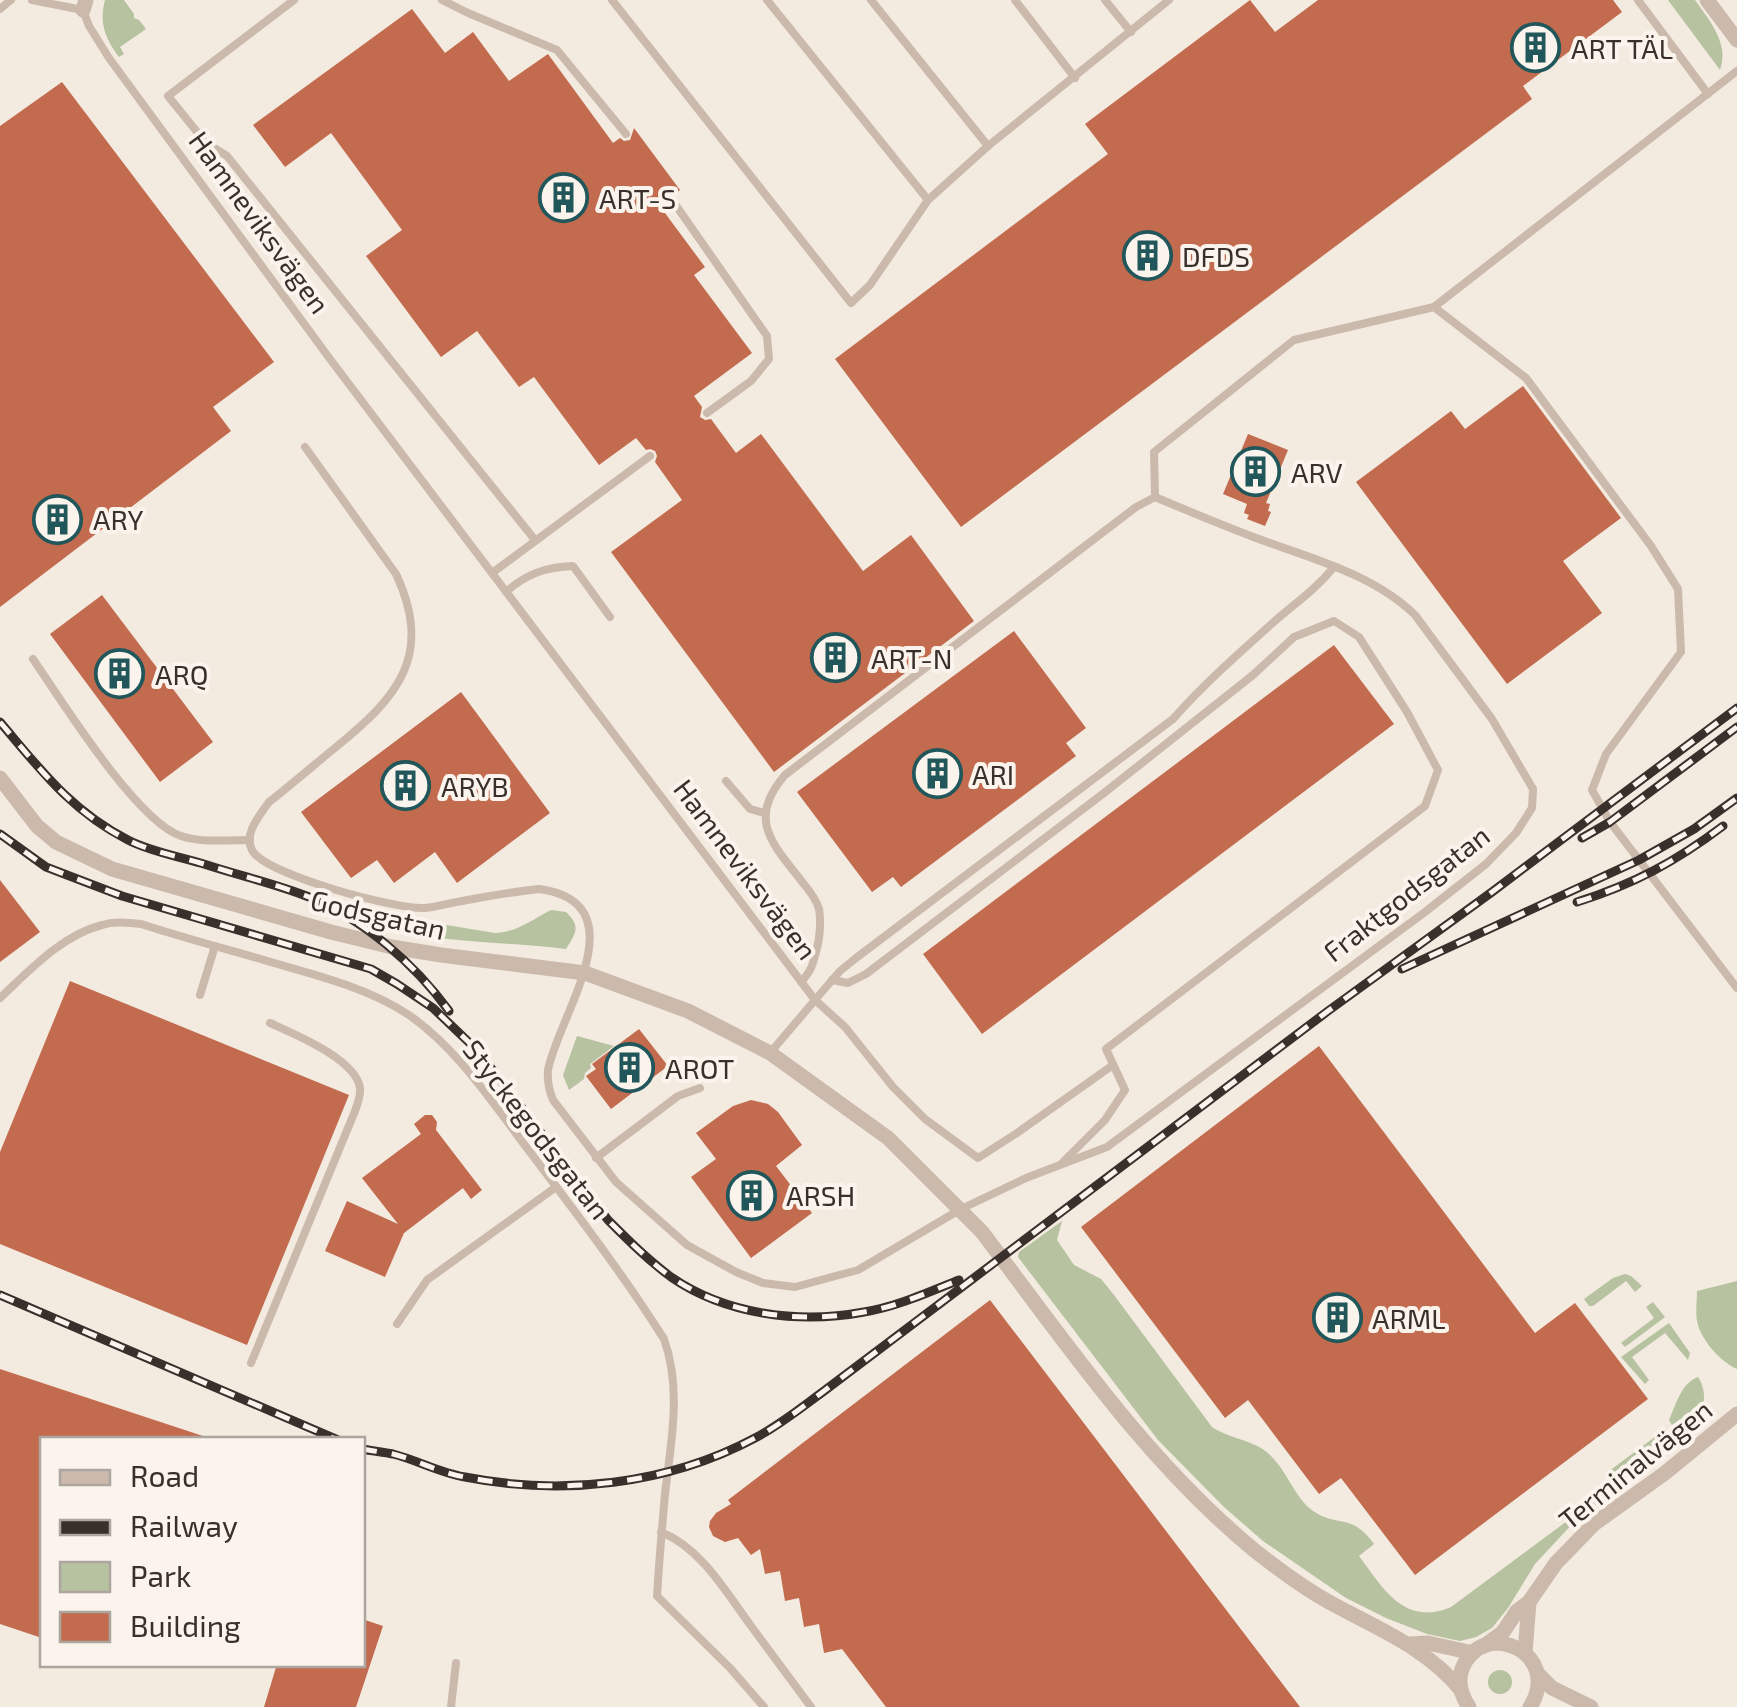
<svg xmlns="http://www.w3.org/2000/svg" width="1737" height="1707" font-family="'Exo 2',sans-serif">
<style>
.green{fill:#b6c2a0}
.building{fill:#c36b4e}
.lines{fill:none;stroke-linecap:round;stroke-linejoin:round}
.lane{stroke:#cbbaac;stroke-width:8}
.street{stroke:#cbbaac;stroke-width:15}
.rail-casing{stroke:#392f2b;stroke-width:9}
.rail{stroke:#faf4ed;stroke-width:5;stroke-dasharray:15;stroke-linecap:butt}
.labels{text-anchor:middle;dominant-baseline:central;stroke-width:8;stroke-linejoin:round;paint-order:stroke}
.poi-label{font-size:28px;fill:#392f2b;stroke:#faf4ed;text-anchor:start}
.street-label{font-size:28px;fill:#392f2b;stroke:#faf4ed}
</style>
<rect width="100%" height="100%" fill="#f3eae0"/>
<g class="green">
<path d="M105,0H124L134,14V18L139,20L146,29L120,47L124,54L119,57C105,38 99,23 105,0Z"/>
<path d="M1668,0H1695C1709,20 1730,44 1720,70Z"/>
<polygon points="367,910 420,920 419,926 414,935 375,927 363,915"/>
<path d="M551,910L566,912C582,927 575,934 566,949C519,943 471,943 423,936V927L428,922L495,933C518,932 531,920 551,910Z"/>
<polygon points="577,1036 614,1046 590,1064 591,1068 585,1073 584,1079 569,1090 563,1075"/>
<path d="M1062,1221L1057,1240L1074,1265L1101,1279L1114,1295L1212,1427C1230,1439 1254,1440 1269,1454C1287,1470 1294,1497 1313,1511C1338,1528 1351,1512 1374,1544L1359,1556C1383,1588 1404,1627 1451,1607L1613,1487L1605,1474L1667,1428V1452L1575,1521L1535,1564L1508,1608L1492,1628L1476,1637L1460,1641L1427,1634L1386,1618L1346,1598L1263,1541L1224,1507L1158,1440L1018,1257L1019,1252Z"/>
<polygon points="1625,1274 1631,1276 1642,1286 1635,1292 1626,1281 1593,1306 1589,1306 1584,1299 1613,1278"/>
<path d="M1737,1281V1369C1721,1362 1703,1342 1698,1325C1695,1315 1697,1301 1697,1291Z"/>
<polygon points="1653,1302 1665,1317 1625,1347 1621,1343 1654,1318 1646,1307"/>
<polygon points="1669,1323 1690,1353 1688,1360 1665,1333 1632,1357 1649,1380 1645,1384 1621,1357"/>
<path d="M1698,1377C1709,1393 1704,1416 1692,1432C1688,1438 1679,1443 1673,1448L1672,1435L1676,1432L1669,1420C1676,1405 1681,1383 1698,1377Z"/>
<circle cx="1500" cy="1682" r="12"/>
</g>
<g class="building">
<polygon points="1250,0 1275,32 1318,0 1613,0 1622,12 1523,86 1532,99 961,527 835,359 1108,154 1085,124"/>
<polygon points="412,9 445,53 473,32 509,81 548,54 613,143 620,138 624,141 630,140 634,128 680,190 659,205 705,267 694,275 752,353 694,396 702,407 700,417 705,420 711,419 736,453 761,434 863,571 911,535 974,621 774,772 611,552 682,500 655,462 657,456 655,451 650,449 646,450 636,438 599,465 534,377 519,387 477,331 441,357 366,256 402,230 331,133 285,167 253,125"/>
<polygon points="62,82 274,362 213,407 231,431 0,607 0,126"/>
<polygon points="1523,386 1621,518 1563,561 1602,613 1507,684 1356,482 1451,411 1465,429"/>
<polygon points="1248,434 1288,450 1266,503 1270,504 1268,511 1271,512 1265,526 1247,519 1249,515 1244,513 1247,504 1223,494"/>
<polygon points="102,595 213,742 160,782 50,634"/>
<polygon points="1014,631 1086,728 1066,743 1076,756 901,887 893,877 872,892 797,792"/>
<polygon points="1334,645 1394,724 982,1034 923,954"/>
<polygon points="461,692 550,813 457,883 435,852 394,883 377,860 351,878 301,812"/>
<polygon points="0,880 40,932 0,962"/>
<polygon points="70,981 349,1095 247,1345 0,1244 0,1152"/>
<polygon points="639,1029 668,1066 611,1109 586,1076 596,1069 592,1064"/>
<polygon points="1319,1046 1535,1333 1575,1303 1648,1399 1415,1575 1341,1478 1319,1494 1248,1400 1225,1418 1081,1227"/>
<polygon points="751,1100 768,1104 778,1112 802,1145 776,1166 812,1213 751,1258 691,1177 716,1159 696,1133 733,1106"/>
<polygon points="425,1115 432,1115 437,1122 436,1130 482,1190 471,1199 463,1188 404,1233 385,1277 325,1251 347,1201 398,1224 362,1178 421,1134 414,1124"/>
<polygon points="990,1300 1291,1695 1300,1707 886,1707 842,1649 824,1653 819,1624 804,1627 799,1598 785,1601 780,1571 765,1574 760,1549 751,1555 738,1538 725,1542 713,1536 709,1527 710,1521 716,1513 731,1504 728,1500"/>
<polygon points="0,1369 206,1437 206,1440 42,1440 42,1638 0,1624"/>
<polygon points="362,1619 383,1626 356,1707 264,1707 277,1664 362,1664"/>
</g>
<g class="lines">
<g class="lane">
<polyline points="32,0 83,10 89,26 109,58 330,359 815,1000 770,1053"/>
<polyline points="294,0 168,96 206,143 227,156 535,540"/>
<polyline points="442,0 468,13 557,50 626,134"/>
<polyline points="612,0 851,303 870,285 928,200 988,146 1169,0"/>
<polyline points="767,0 928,200"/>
<polyline points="871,0 988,146"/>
<polyline points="1015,0 1075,78"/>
<polyline points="1105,0 1131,32"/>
<polyline points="1638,0 1708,94"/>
<polyline points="0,9 11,0"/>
<polyline points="675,204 767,336 769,359 751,381 707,413"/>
<polyline points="1434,307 1526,378 1651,546 1678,589 1681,652 1606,754 1592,790 1610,822 1737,988"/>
<path d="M305,447L396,574C434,655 398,697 336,747C314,765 292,784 269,802C260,815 243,834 252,850C263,874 397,910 425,908C437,907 450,903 462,901C488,896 513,892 539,889C642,903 558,1016 548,1070C547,1081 549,1090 553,1100L616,1182L687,1245L736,1272L763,1283L795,1287L858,1270L961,1209L1026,1178L1107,1147L1425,912L1486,864L1516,833L1532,808L1533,789L1492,719L1415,615C1373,574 1310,558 1256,538C1222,525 1188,511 1155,497"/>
<polyline points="1155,497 1154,452 1294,340 1434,307 1737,71"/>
<polyline points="492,573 650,456"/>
<path d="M506,592C526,574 546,567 573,566L610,617"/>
<path d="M33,659C61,700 137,822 181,836C201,843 229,840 250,840"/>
<polyline points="726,781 750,809 764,813"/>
<polyline points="832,980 848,983 866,974 1104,793 1253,675 1294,637 1334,621 1359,637 1407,712 1438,770 1425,806 1106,1049 1125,1090 1105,1120 1061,1164"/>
<path d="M801,982C812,970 813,964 817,948C820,937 821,920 819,909C816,899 809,890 803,883C773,844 746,820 785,775L1136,507L1155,497"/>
<polyline points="200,995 215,946"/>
<path d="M0,998C29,971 62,935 102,925C115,921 128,923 141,924C187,939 234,951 281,965C324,977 371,990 409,1015C459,1050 493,1104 530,1152C576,1213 623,1274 664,1339C682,1389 671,1442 665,1494C662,1528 659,1562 657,1596L730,1668L764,1707"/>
<path d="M1113,1065L1017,1133L978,1158L925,1119L893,1087L845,1027L815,1000L840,971L856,958L1173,719C1205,683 1240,652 1276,620C1297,602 1316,589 1334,567"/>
<polyline points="596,1158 678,1096 700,1088"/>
<polyline points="397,1324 427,1280 556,1187"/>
<path d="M251,1363L355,1111C358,1103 361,1095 360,1088C356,1059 294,1034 270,1023"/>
<path d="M661,1532C701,1548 726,1592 751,1626C771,1653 791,1680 811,1707"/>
<polyline points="451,1707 456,1663"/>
</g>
<g class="street">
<polyline points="1707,0 1737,40"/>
<polyline points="83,10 86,0"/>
<path d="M0,778L37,826L56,842L112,869L331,932L392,947L441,955L585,973L688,1011L770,1053L888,1138L982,1232C1066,1343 1146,1461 1254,1550C1278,1569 1302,1587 1329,1602C1376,1628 1426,1647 1461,1690"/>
<polyline points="1410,1644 1428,1643 1473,1653"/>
<polyline points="1484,1646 1503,1632 1517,1611 1529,1602 1556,1563 1594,1524 1665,1473 1737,1414"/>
<polyline points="1525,1653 1529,1602"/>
<polyline points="1538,1674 1552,1688 1591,1707"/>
<path d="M1469,1707C1461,1695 1457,1683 1462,1669C1482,1616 1564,1653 1530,1707"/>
</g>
<defs>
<g id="rail">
<path d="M0,722C40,769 71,811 128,840C151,852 182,857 207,865C241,876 276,884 309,897C363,919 415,964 449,1011"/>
<path d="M0,834L46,867L122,896L371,969L397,984L433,1008L478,1051L608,1220C628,1240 648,1260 671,1277C726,1315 800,1324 864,1312C896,1307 929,1292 959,1280"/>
<polyline points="1582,838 1610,822 1737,727"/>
<path d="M1577,902C1634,884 1675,862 1723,826"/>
<polyline points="1402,969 1639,860 1694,829 1737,798"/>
<polyline points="0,1295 338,1440"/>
<path d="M362,1449C372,1451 383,1452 393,1454C417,1460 440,1473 465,1477C562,1496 667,1485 755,1438C780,1425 802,1407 824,1391L1328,1011L1492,892L1737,708"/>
</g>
</defs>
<use href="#rail" class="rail-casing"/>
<use href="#rail" class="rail"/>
</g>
<defs>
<symbol id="building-ring" viewBox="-11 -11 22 22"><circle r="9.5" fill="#faf4ed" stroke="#21565a" stroke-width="1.5"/><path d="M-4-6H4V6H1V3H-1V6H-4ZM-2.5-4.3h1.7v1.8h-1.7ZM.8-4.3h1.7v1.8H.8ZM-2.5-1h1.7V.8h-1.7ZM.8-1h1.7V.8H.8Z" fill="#21565a"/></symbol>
</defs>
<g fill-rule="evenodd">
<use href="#building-ring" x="1508" y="20" width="55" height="55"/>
<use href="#building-ring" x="536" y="170" width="55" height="55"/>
<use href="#building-ring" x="1120" y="228" width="55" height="55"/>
<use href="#building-ring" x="1228" y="444" width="55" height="55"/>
<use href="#building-ring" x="30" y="492" width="55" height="55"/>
<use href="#building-ring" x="808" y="630" width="55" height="55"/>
<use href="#building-ring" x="92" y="646" width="55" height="55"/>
<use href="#building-ring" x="910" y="746" width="55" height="55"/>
<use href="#building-ring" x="378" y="758" width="55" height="55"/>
<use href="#building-ring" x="602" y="1040" width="55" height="55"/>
<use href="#building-ring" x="724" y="1168" width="55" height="55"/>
<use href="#building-ring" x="1310" y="1290" width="55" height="55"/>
</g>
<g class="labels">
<g class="poi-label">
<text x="1571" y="48">ART TÄL</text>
<text x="599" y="198">ART-S</text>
<text x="1182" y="256">DFDS</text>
<text x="1291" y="472">ARV</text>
<text x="93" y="519">ARY</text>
<text x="871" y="658">ART-N</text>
<text x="155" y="674">ARQ</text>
<text x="972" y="774">ARI</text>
<text x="441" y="786">ARYB</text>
<text x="665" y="1068">AROT</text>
<text x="786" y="1195">ARSH</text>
<text x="1372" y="1318">ARML</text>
</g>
<g class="street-label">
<text transform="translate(260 222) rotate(54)">Hamneviksvägen</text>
<text transform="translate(746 869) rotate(53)">Hamneviksvägen</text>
<text transform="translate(1406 893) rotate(-38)">Fraktgodsgatan</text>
<text transform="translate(378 914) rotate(13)">Godsgatan</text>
<text transform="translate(537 1129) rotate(52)">Styckegodsgatan</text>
<text transform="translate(1635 1464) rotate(-39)">Terminalvägen</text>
</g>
</g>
<rect x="40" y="1437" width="325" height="230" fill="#faf4ed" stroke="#ada59f" stroke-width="2.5"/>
<rect x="60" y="1470" width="50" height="15" fill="#cbbaac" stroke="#ada59f" stroke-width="2.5"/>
<text x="130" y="1487" font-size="30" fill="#392f2b">Road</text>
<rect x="60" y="1520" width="50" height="15" fill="#392f2b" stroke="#ada59f" stroke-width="2.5"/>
<text x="130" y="1537" font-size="30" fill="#392f2b">Railway</text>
<rect x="60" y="1562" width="50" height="30" fill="#b6c2a0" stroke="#ada59f" stroke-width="2.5"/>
<text x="130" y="1587" font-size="30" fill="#392f2b">Park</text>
<rect x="60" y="1612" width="50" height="30" fill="#c36b4e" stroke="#ada59f" stroke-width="2.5"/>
<text x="130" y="1637" font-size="30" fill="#392f2b">Building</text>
</svg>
